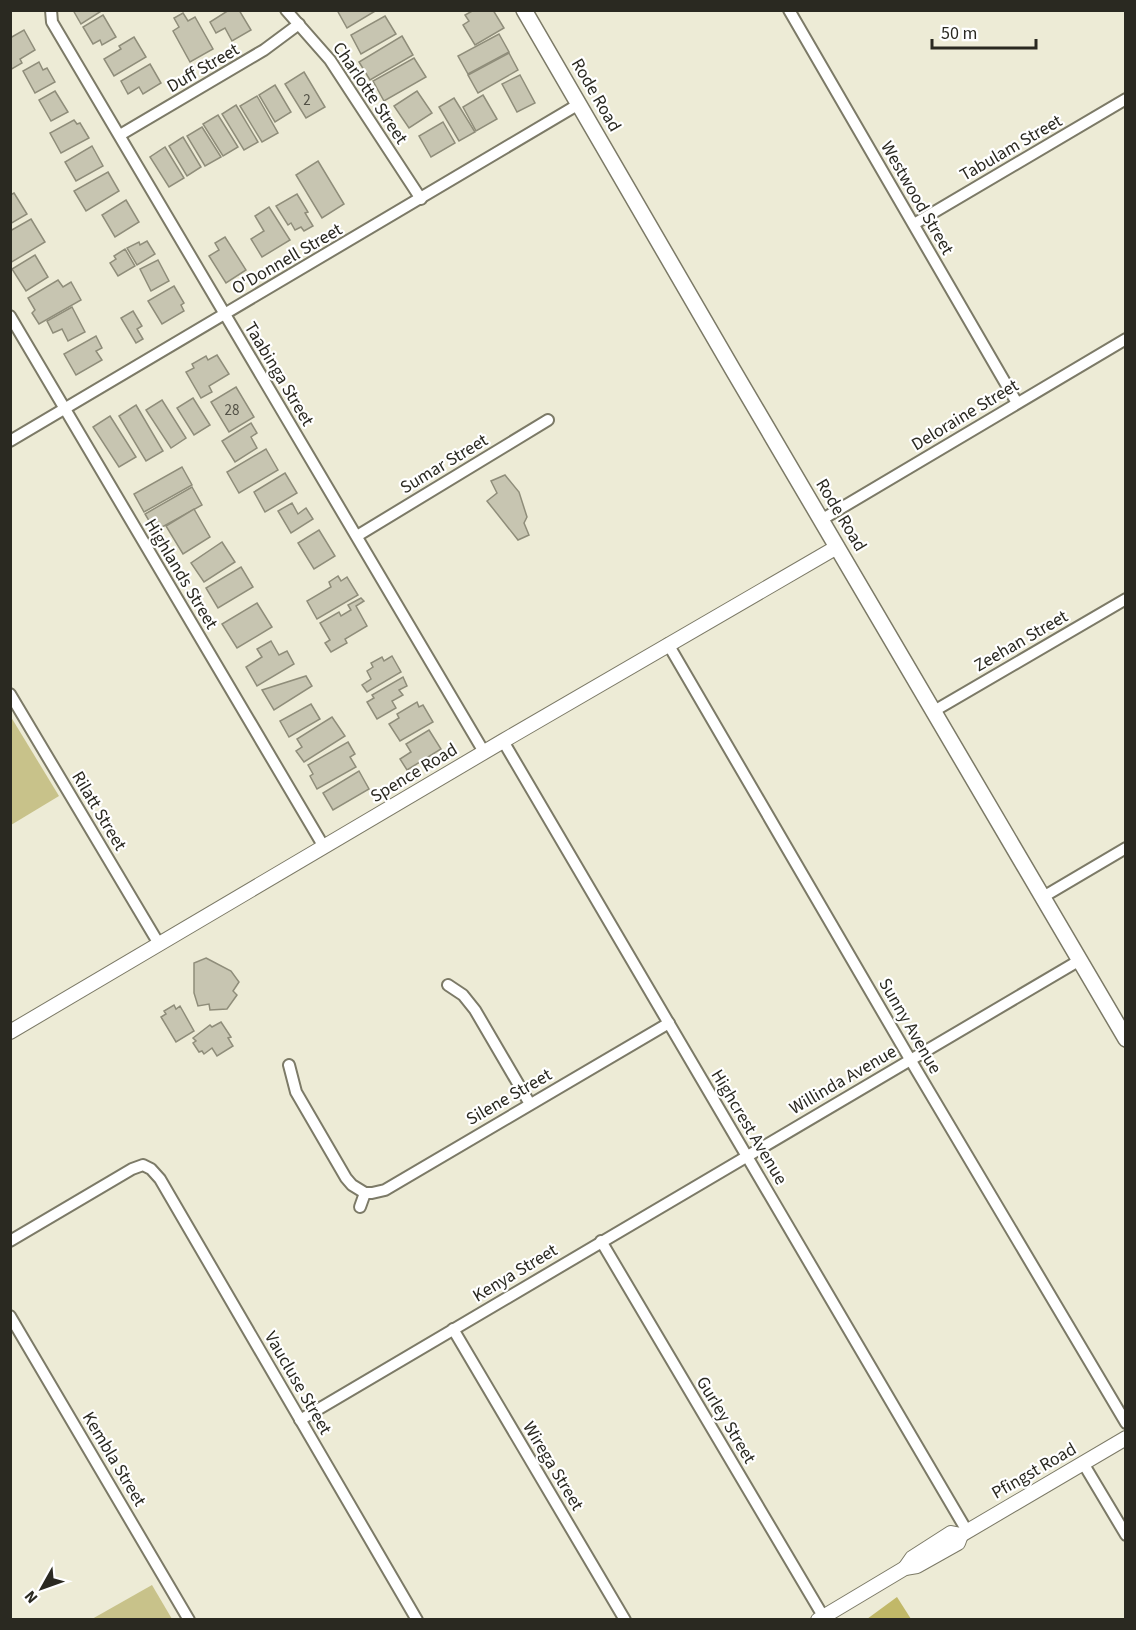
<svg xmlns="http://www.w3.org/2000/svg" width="1136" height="1630" font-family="'Source Sans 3',sans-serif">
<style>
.green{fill:#c8c28a}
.forest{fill:#c1b868}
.building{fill:#c7c5b1;stroke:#8f8d7a;stroke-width:1.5}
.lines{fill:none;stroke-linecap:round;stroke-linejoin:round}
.minor-casing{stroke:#7c7a67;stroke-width:14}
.tertiary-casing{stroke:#7c7a67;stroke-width:16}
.secondary-casing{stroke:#7c7a67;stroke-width:18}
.minor{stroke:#fff;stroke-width:10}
.tertiary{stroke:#fff;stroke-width:14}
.secondary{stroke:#fff;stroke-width:15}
.labels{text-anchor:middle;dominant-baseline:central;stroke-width:4.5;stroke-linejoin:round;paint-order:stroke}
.number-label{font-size:15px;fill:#515045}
.street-label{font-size:18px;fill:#2a2921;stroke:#fff}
</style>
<rect width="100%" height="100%" fill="#edebd6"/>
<g class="green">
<polygon points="11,717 59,796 11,825 10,825"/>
<polygon points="152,1585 172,1619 92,1619"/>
</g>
<polygon class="forest" points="897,1597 911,1619 867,1619"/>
<g class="building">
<polygon points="73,10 103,10 81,24"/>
<polygon points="229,10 239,10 251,30 232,41 225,28 216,33 210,22"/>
<polygon points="337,10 377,10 347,28"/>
<polygon points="474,10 493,10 504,28 475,45 463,25 469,21 465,15"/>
<polygon points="183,13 188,21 195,17 213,49 190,62 173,31 179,27 174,18"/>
<polygon points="103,15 116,37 102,45 100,40 93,44 83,27"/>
<polygon points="385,16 396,34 361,54 351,35"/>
<polygon points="24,30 35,50 20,59 22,63 10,70 10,38"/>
<polygon points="499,34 509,52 468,74 458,56"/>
<polygon points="402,36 413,55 370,80 359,62"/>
<polygon points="134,37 146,57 114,76 104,59 121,49 119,46"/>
<polygon points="509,53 518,70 478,93 468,75"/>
<polygon points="414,58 426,77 384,101 373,81"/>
<polygon points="39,62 43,70 47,68 55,82 35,93 23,71"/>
<polygon points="150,64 161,83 143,94 139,87 128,94 121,81"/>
<polygon points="304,72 325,107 306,118 285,84"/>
<polygon points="520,75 535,103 517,112 502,84"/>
<polygon points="275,85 291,112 275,122 259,95"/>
<polygon points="55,91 68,112 51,121 39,100"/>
<polygon points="417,91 432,113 409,128 394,106"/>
<polygon points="483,95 497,119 476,131 463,107"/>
<polygon points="257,96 278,133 262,142 240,106"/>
<polygon points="454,98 475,132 459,141 439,107"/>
<polygon points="236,105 258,142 244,150 222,114"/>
<polygon points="218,115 238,147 223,156 203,124"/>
<polygon points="74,120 77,124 80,123 89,138 61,153 50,133"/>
<polygon points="443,122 455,143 431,157 419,136"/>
<polygon points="202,127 221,157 205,166 187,136"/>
<polygon points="183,137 201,167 187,176 169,146"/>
<polygon points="92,146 103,166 76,181 65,162"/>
<polygon points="165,147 184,178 169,187 150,157"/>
<polygon points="318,161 344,204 322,218 296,175"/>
<polygon points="108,172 119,191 86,211 74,191"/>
<polygon points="14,193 27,214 10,224 10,195"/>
<polygon points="297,194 308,212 305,213 313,226 304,231 301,227 295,230 291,223 288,225 276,206"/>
<polygon points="126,200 139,222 115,237 102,215"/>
<polygon points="269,207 290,240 262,257 251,239 264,231 255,216"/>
<polygon points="31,219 45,242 10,263 10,231"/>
<polygon points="225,237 246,270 226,283 209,256 219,250 215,243"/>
<polygon points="147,241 155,254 137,265 127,248 139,242 140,245"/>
<polygon points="125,249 135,266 118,276 110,263 116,259 114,256"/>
<polygon points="35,255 48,277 26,291 12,269"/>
<polygon points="158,260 169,281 151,291 140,269"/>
<polygon points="58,280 63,287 71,282 81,300 39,324 32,313 35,310 28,298"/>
<polygon points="174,286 184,303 181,305 184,311 162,324 148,301"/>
<polygon points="72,307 85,332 68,341 62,329 53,333 47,321"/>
<polygon points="133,311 142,326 137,329 143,339 136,343 121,318"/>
<polygon points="96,336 102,348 96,351 102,360 76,375 64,354"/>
<polygon points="217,355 229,374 209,386 212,392 201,398 186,372 194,368 192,364 206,356 208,360"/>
<polygon points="236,387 254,417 229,432 211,402"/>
<polygon points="193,398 210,425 194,435 177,408"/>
<polygon points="162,400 186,438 171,448 146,410"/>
<polygon points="136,405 163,451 146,461 119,416"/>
<polygon points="110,416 136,457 119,467 93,427"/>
<polygon points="251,423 257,433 251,437 257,448 235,462 222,441"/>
<polygon points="266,449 278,470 239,493 227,472"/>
<polygon points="182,467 192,485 144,512 134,494"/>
<polygon points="285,473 297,493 265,512 254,492"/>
<polygon points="505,475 519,492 527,517 524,523 529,535 518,540 487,501 497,493 491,481"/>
<polygon points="192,487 202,505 155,531 145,514"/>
<polygon points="292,503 298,514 306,508 313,519 291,533 278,511"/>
<polygon points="194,509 210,537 183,554 166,526"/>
<polygon points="319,530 335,556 314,569 298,543"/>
<polygon points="222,542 235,562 204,582 191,563"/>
<polygon points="241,567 253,587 218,608 206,588"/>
<polygon points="338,576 341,581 347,577 358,595 317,619 307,601 331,587 329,582"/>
<polygon points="361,598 364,601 356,606 367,626 345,639 347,643 331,652 325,643 330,640 320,623 339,612 341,616 351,610 348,605"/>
<polygon points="257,603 272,627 237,648 222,624"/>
<polygon points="271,641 279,655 287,651 294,664 257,686 246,667 262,657 257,649"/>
<polygon points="392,656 401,672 367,692 362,685 371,679 367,671 373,667 371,663 382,657 384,661"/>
<polygon points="306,676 312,686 274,710 262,690"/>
<polygon points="403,677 407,686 399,690 403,695 392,701 396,708 377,719 367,702 374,698 372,695"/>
<polygon points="417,702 419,707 423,705 433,722 400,741 389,724 399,718 397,714"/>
<polygon points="311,704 320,719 289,737 280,721"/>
<polygon points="332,717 345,736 304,762 296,751 302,747 297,739"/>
<polygon points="429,730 441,749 407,770 400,759 411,752 406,744"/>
<polygon points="348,742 355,754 350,757 356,767 317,789 310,776 313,774 308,765"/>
<polygon points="359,771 369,789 333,810 323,793"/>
<polygon points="206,958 231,971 239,982 233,991 237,995 227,1009 210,1010 209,1004 198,1006 194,993 194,963"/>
<polygon points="174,1005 176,1009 180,1006 194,1031 176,1042 161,1017 166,1014 164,1011"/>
<polygon points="221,1022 231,1037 228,1038 233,1046 217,1056 212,1048 204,1054 202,1051 199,1052 193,1043 196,1041 193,1038 210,1025 212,1027"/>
</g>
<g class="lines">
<defs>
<g id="minor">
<polyline points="51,10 52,22 484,752"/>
<polyline points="286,10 330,60 421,199"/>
<polyline points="789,10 1017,403"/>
<polyline points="120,135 264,50 299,24"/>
<polyline points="914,224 1126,99"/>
<polyline points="10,316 324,847"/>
<polyline points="10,441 579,104"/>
<polyline points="821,520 1126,339"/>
<polyline points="357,536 548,420"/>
<polyline points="668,644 914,1066 1126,1423"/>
<polyline points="10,694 159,944"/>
<polyline points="934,711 1126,599"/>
<polyline points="503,741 967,1531"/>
<polyline points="1043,897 1126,848"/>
<polyline points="448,985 463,995 475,1010 530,1104"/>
<polyline points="289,1065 296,1092 346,1178 352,1185 365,1193 372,1193 385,1190 669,1023"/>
<polyline points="360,1207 365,1193"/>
<polyline points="10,1241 132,1169 143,1165 151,1169 160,1179 417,1620"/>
<polyline points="601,1241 823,1616"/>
<polyline points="10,1316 189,1620"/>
<polyline points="453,1329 625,1620"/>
<polyline points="300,1420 1080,960"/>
<polyline points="1083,1463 1126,1535"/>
</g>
<g id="tertiary">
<polyline points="10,1032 503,741 837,547"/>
<polyline points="905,1568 912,1558 951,1533 961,1535 1126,1438"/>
<polyline points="818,1620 905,1568 917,1566 958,1543 961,1535"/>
</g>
<polyline id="secondary" points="524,10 733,370 1126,1039"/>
</defs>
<use href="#minor" class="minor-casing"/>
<use href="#tertiary" class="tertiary-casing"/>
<use href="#secondary" class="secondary-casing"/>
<use href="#minor" class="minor"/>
<use href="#tertiary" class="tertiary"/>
<use href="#secondary" class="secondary"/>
</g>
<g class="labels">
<g class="number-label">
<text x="307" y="100">2</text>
<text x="232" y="410">28</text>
</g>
<g class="street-label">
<text transform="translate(203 68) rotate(-30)">Duff Street</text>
<text transform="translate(370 93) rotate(56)">Charlotte Street</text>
<text transform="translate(596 95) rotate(60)">Rode Road</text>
<text transform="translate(1011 148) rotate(-30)">Tabulam Street</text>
<text transform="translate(917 198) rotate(60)">Westwood Street</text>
<text transform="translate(287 259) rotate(-30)">O'Donnell Street</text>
<text transform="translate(279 374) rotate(59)">Taabinga Street</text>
<text transform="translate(965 415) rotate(-31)">Deloraine Street</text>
<text transform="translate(444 464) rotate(-31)">Sumar Street</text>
<text transform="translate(841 515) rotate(59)">Rode Road</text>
<text transform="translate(181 574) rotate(59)">Highlands Street</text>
<text transform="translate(1021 641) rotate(-30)">Zeehan Street</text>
<text transform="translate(414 773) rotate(-31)">Spence Road</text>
<text transform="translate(99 811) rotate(59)">Rilatt Street</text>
<text transform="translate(910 1026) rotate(60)">Sunny Avenue</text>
<text transform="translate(843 1080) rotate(-30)">Willinda Avenue</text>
<text transform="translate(509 1097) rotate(-30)">Silene Street</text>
<text transform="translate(749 1127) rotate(59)">Highcrest Avenue</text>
<text transform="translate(515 1273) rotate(-31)">Kenya Street</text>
<text transform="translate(298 1383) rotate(60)">Vaucluse Street</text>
<text transform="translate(726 1420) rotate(59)">Gurley Street</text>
<text transform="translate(114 1459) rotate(59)">Kembla Street</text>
<text transform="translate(553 1466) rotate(59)">Wirega Street</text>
<text transform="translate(1034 1471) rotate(-30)">Pfingst Road</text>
</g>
</g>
<rect width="1136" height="1630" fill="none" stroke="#2a2921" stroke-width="24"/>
<g transform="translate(42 1588) rotate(230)" stroke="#ffffff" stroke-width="4.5" paint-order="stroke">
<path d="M0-4.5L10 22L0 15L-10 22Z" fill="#2a2921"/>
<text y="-9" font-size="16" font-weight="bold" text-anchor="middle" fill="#2a2921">N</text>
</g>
<path d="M932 39v9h104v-9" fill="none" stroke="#2a2921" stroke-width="3"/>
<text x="941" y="39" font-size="18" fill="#2a2921" stroke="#ffffff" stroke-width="4.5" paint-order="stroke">50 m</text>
</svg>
